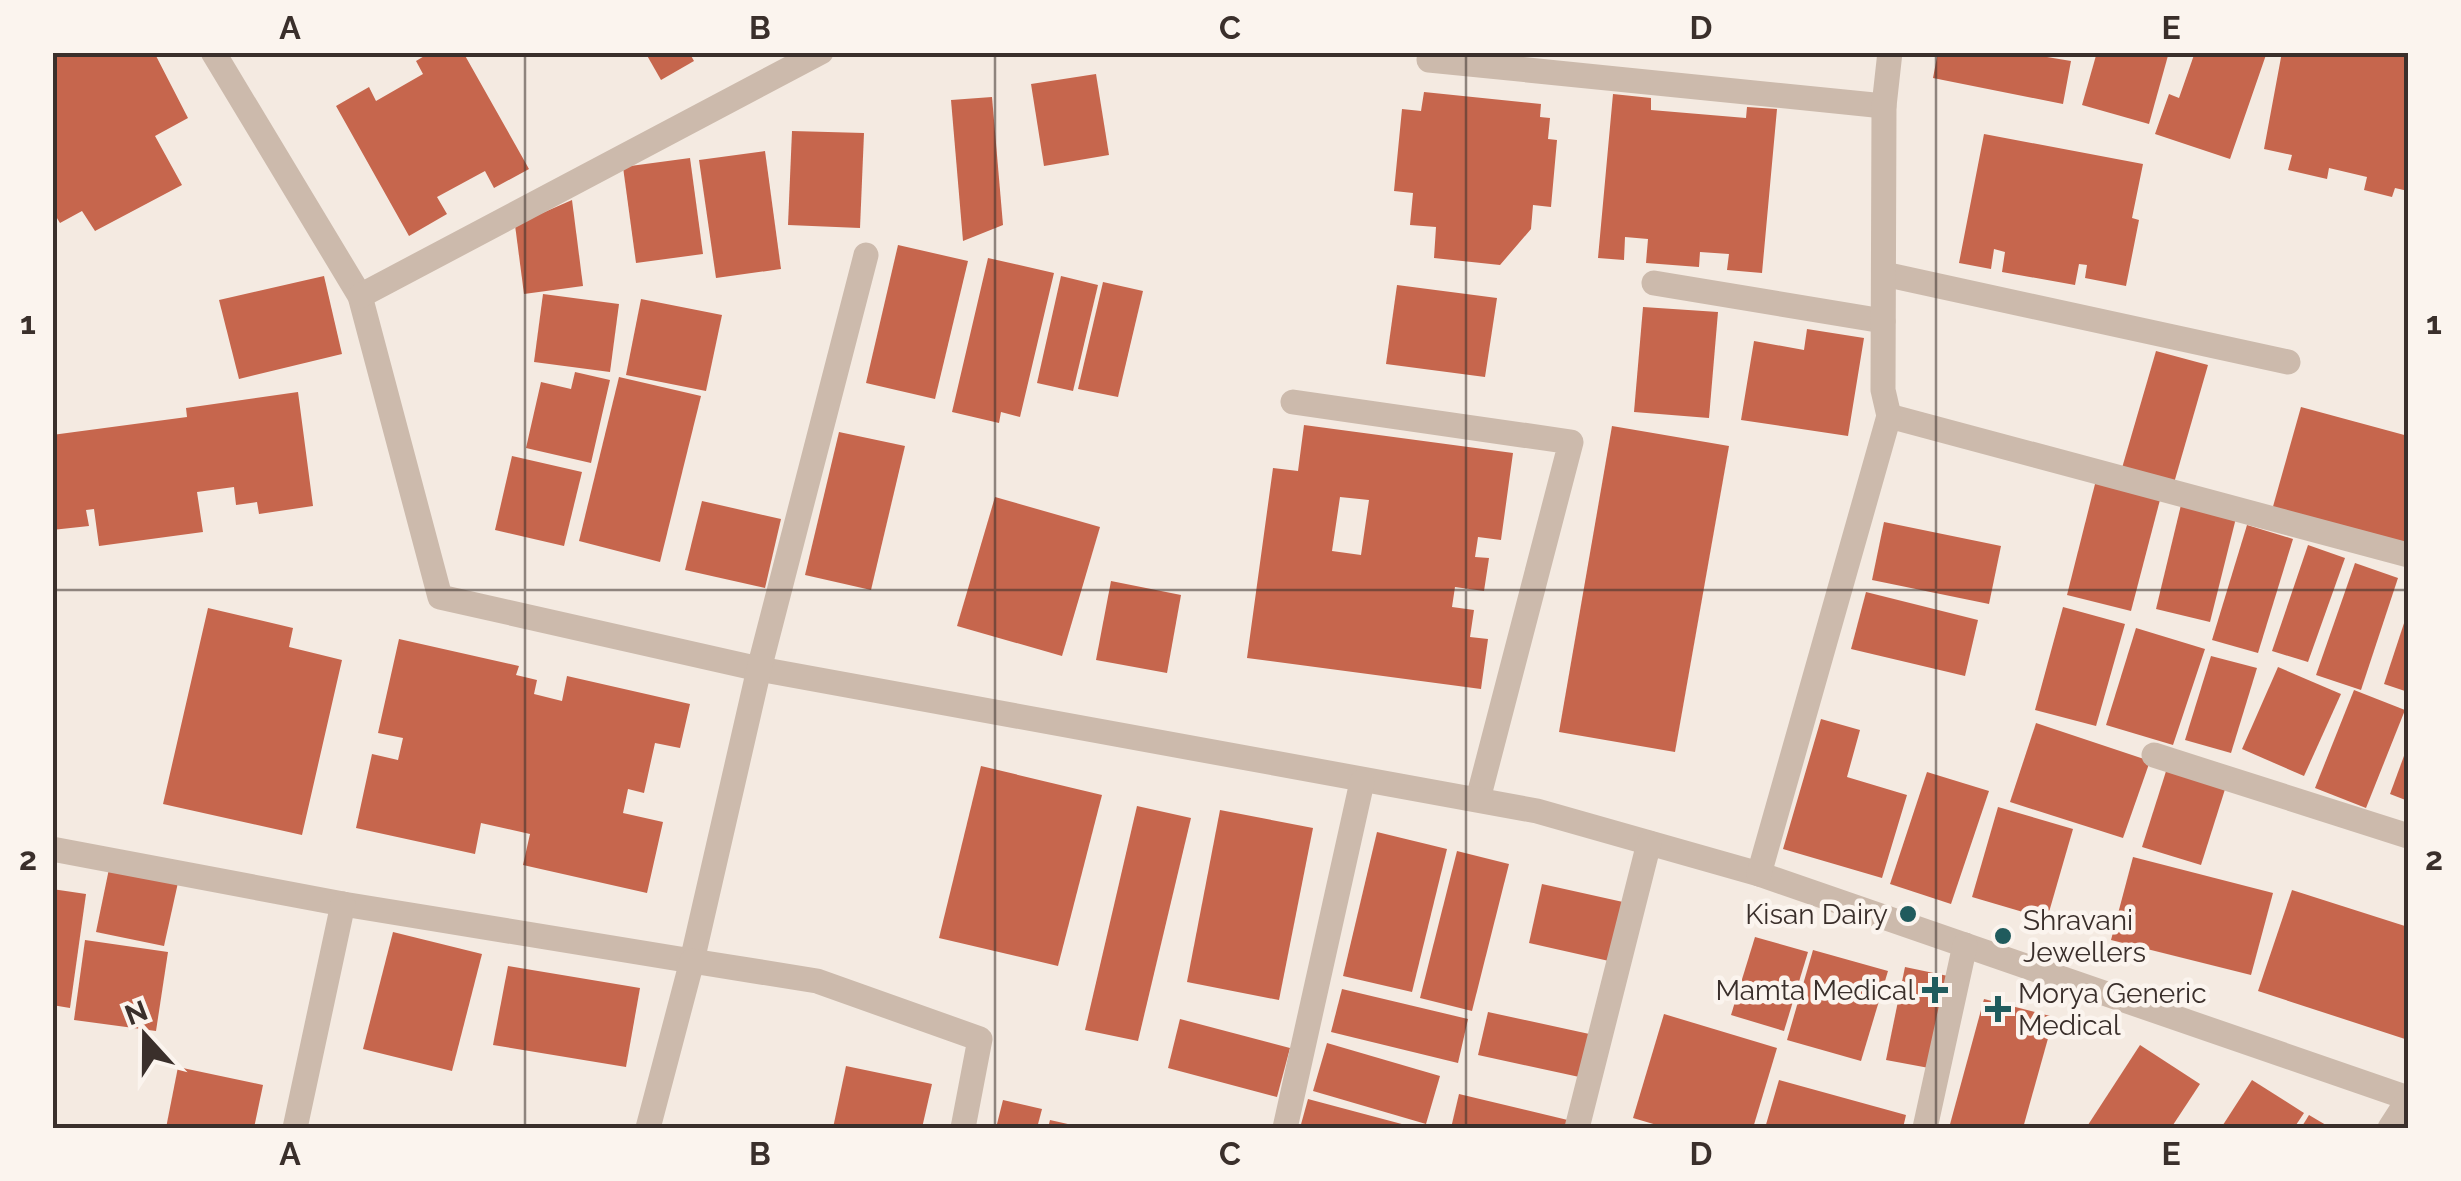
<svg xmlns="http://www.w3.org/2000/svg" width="2461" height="1181" font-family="Raleway,sans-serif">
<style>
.building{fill:#c6664d;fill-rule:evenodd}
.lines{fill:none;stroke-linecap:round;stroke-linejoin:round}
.lane{stroke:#ccbaac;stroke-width:25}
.street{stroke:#ccbaac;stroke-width:25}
.grid{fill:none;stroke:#3a2f2b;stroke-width:2.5;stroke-opacity:0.55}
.poi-dot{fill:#205b5d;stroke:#fbf4ee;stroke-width:4}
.labels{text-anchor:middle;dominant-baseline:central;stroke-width:9;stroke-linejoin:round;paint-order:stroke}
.poi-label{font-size:28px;fill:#3a2f2b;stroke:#fbf4ee;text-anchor:end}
.neatline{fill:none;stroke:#3a2f2b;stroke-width:4}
.grid-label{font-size:32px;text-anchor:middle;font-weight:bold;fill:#3a2f2b}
</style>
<rect width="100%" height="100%" fill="#f4eae1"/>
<g class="building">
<polygon points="52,52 154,52 188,118 155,136 182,185 95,231 82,211 60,223 52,210"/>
<polygon points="431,52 463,52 529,169 494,188 485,171 437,197 447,214 409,236 336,106 369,87 376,101 423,74 416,61"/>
<polygon points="645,52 689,52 694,61 661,80"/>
<polygon points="1938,52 2048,52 2047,57 2071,61 2063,104 1933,78"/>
<polygon points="2097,52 2169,52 2149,124 2082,105"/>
<polygon points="2195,52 2267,52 2230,159 2155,134 2169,94 2179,98"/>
<polygon points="2282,52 2408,52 2408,191 2395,188 2392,197 2364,190 2367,177 2329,168 2327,179 2288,170 2292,155 2264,149"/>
<polygon points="1096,74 1109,155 1044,166 1031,84"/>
<polygon points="1424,92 1541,104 1540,117 1550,118 1548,139 1557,140 1551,207 1533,205 1531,229 1500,265 1434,258 1436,227 1410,225 1413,193 1394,191 1402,109 1421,111"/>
<polygon points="1613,94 1651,98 1651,110 1746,118 1747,107 1777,109 1762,273 1727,270 1729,254 1700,252 1699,267 1646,263 1648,239 1625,237 1624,260 1598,258"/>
<polygon points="992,97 1003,225 963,241 951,100"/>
<polygon points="792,131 864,133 860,228 788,225"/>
<polygon points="1984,134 2143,164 2132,218 2139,220 2126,286 2085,278 2087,265 2079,264 2075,285 2002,272 2005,252 1994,249 1991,269 1959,263"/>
<polygon points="765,151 781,269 716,278 699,160"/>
<polygon points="690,158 703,254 636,263 623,167"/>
<polygon points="572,200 583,286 524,294 515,225"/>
<polygon points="898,245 968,261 935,399 866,383"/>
<polygon points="988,258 1054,273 1020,417 1001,412 999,423 952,412"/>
<polygon points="324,276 342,354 239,379 219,300"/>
<polygon points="1061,276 1098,285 1073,391 1037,383"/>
<polygon points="1103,282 1143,291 1118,397 1078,389"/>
<polygon points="1397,285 1497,298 1485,377 1386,364"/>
<polygon points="543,294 619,304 610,372 534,362"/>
<polygon points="641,299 722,315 706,391 626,375"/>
<polygon points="1643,307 1718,312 1709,418 1634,412"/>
<polygon points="1807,329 1864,338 1848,436 1741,420 1754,341 1804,350"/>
<polygon points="2156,351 2208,365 2174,483 2122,468"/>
<polygon points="575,372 610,380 591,463 526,448 541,382 571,389"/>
<polygon points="619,377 701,396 660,562 579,541"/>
<polygon points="298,392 313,506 259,514 257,502 236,505 234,487 197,492 203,532 99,546 94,509 86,510 89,526 52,530 52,435 187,417 186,408"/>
<polygon points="2301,407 2408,436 2408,547 2272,510"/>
<path d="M1304,425L1513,453L1501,540L1478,537L1475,557L1489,558L1484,591L1455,587L1452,607L1474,610L1470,637L1488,639L1481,689L1247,658L1273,468L1298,471ZM1340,497L1369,500L1361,555L1332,551Z"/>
<polygon points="1612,426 1729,446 1675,752 1559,732"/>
<polygon points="839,432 905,446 871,590 805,575"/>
<polygon points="512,456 582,472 564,546 495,530"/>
<polygon points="2096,480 2161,496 2131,611 2067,595"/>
<polygon points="995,497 1100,527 1062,656 957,626"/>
<polygon points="702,501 781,519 765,588 685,570"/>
<polygon points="2181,505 2236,518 2210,622 2156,609"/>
<polygon points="1884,522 2001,546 1989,604 1872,580"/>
<polygon points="2247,525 2293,539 2258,653 2212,640"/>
<polygon points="2308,545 2345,558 2308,662 2272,651"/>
<polygon points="2355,563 2398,578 2361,690 2316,675"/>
<polygon points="1111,581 1181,595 1167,673 1096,660"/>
<polygon points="1866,592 1978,620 1965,676 1851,649"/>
<polygon points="2063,607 2125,624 2096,726 2035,710"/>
<polygon points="208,608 293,628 289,647 342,660 302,835 163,804"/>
<polygon points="2408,611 2408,692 2384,684"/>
<polygon points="2136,628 2205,649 2173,745 2106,725"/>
<polygon points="399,639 519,666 516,675 537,680 534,694 562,701 567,676 690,704 680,748 655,743 644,793 628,789 623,813 663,822 647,893 523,865 530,834 481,823 475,854 356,828 372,754 398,760 403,738 378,733"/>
<polygon points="2211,656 2257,668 2231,753 2185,740"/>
<polygon points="2278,667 2341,694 2304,776 2242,749"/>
<polygon points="2354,690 2405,710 2366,808 2315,788"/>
<polygon points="1821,719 1860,730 1847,777 1907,795 1882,878 1783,849"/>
<polygon points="2036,723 2150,761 2123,838 2010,802"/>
<polygon points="2408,745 2408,801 2390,794"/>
<polygon points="2168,765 2227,783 2201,865 2142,847"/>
<polygon points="981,766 1102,795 1058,966 939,938"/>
<polygon points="1927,772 1989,791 1951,904 1890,884"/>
<polygon points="1137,806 1191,818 1138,1041 1085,1030"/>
<polygon points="1998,807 2073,829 2047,919 1972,897"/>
<polygon points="1220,810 1313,828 1279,1000 1187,982"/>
<polygon points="1377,832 1447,849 1412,992 1343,976"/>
<polygon points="1457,851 1509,864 1472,1011 1420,998"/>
<polygon points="2133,857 2273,893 2251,975 2111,940"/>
<polygon points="110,864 179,878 164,946 96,932"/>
<polygon points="1542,884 1623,902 1609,961 1529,943"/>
<polygon points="52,889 86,894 70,1008 52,1005"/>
<polygon points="2292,890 2408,927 2408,1040 2258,991"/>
<polygon points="393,932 482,954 452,1071 363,1049"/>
<polygon points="1755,937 1808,952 1784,1031 1731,1015"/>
<polygon points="85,940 168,952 156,1031 74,1020"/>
<polygon points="1813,950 1888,971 1861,1061 1787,1040"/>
<polygon points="508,966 640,988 626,1067 493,1045"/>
<polygon points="1905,967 1948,976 1929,1068 1886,1060"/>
<polygon points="1342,989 1468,1019 1458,1063 1331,1032"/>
<polygon points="1984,999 2054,1017 2023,1128 1949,1128"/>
<polygon points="1488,1012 1594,1035 1584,1078 1478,1055"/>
<polygon points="1664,1014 1777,1048 1753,1128 1667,1128 1633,1118"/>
<polygon points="1180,1019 1290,1048 1277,1097 1168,1068"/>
<polygon points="1327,1043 1440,1076 1426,1124 1313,1091"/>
<polygon points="2140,1045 2200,1084 2171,1128 2086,1128"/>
<polygon points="846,1066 932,1084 922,1128 833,1128"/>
<polygon points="178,1067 263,1085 254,1128 166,1128"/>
<polygon points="1779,1080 1906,1115 1903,1128 1765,1128"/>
<polygon points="2252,1080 2304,1113 2294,1128 2221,1128"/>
<polygon points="1459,1094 1576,1122 1574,1128 1451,1128"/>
<polygon points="1308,1099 1413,1127 1413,1128 1300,1128"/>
<polygon points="1003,1100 1042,1109 1037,1128 996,1128"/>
<polygon points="2309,1115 2331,1128 2301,1128"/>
<polygon points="1050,1120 1081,1127 1081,1128 1048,1128"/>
</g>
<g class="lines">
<g class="lane">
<polyline points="1884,274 2288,362"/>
<polyline points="1293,402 1571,442 1478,799"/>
</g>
<g class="street">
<polyline points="213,52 360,296 440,597 759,669 1537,811 1759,874 2408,1098"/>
<polyline points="1430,52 1429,60 1884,106"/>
<polyline points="1654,283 1883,321"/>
<polyline points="360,296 821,52"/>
<polyline points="1889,416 2408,555"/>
<polyline points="2154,755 2408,836"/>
<polyline points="52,849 343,904 692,961 759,669 866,255"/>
<polyline points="1759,874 1889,416 1883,390 1884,106 1890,52"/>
<polyline points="295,1128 343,904"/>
<polyline points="648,1128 692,961 817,981 980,1039 963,1128"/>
<polyline points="1285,1128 1362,782"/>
<polyline points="1577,1128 1649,843"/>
<polyline points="1925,1128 1965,945"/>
<polyline points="2390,1128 2408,1100"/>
</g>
</g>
<path class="grid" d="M525,52V1128M995,52V1128M1466,52V1128M1936,52V1128M52,590H2408"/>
<g class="poi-dot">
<circle cx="1908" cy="914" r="10"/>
<circle cx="2003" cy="936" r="10"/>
<path d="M1930 975h10v10h10v10h-10v10h-10v-10h-10v-10h10z"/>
<path d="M1993 994h10v10h10v10h-10v10h-10v-10h-10v-10h10z"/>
</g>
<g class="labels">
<g class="poi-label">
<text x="1888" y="914">Kisan Dairy</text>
<text x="2023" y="920" text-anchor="start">Shravani<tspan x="2023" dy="32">Jewellers</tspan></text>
<text x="1915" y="990">Mamta Medical</text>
<text x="2018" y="993" text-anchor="start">Morya Generic<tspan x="2018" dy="32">Medical</tspan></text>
</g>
</g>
<rect width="2461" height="1181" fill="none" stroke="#fbf4ee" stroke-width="110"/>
<g transform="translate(145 1036) rotate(339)" stroke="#fbf4ee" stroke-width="8" paint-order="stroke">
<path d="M0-8L18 38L0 25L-18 38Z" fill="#3a2f2b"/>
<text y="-15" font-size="28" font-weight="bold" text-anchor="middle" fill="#3a2f2b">N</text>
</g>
<rect x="55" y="55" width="2351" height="1071" class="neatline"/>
<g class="grid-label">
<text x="290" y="39">A</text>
<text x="760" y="39">B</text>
<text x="1230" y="39">C</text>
<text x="1701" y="39">D</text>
<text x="2171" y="39">E</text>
<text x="28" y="334">1</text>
<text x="2434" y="334">1</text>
<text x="28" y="870">2</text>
<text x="2434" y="870">2</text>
<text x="290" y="1165">A</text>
<text x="760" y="1165">B</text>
<text x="1230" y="1165">C</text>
<text x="1701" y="1165">D</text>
<text x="2171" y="1165">E</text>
</g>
</svg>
